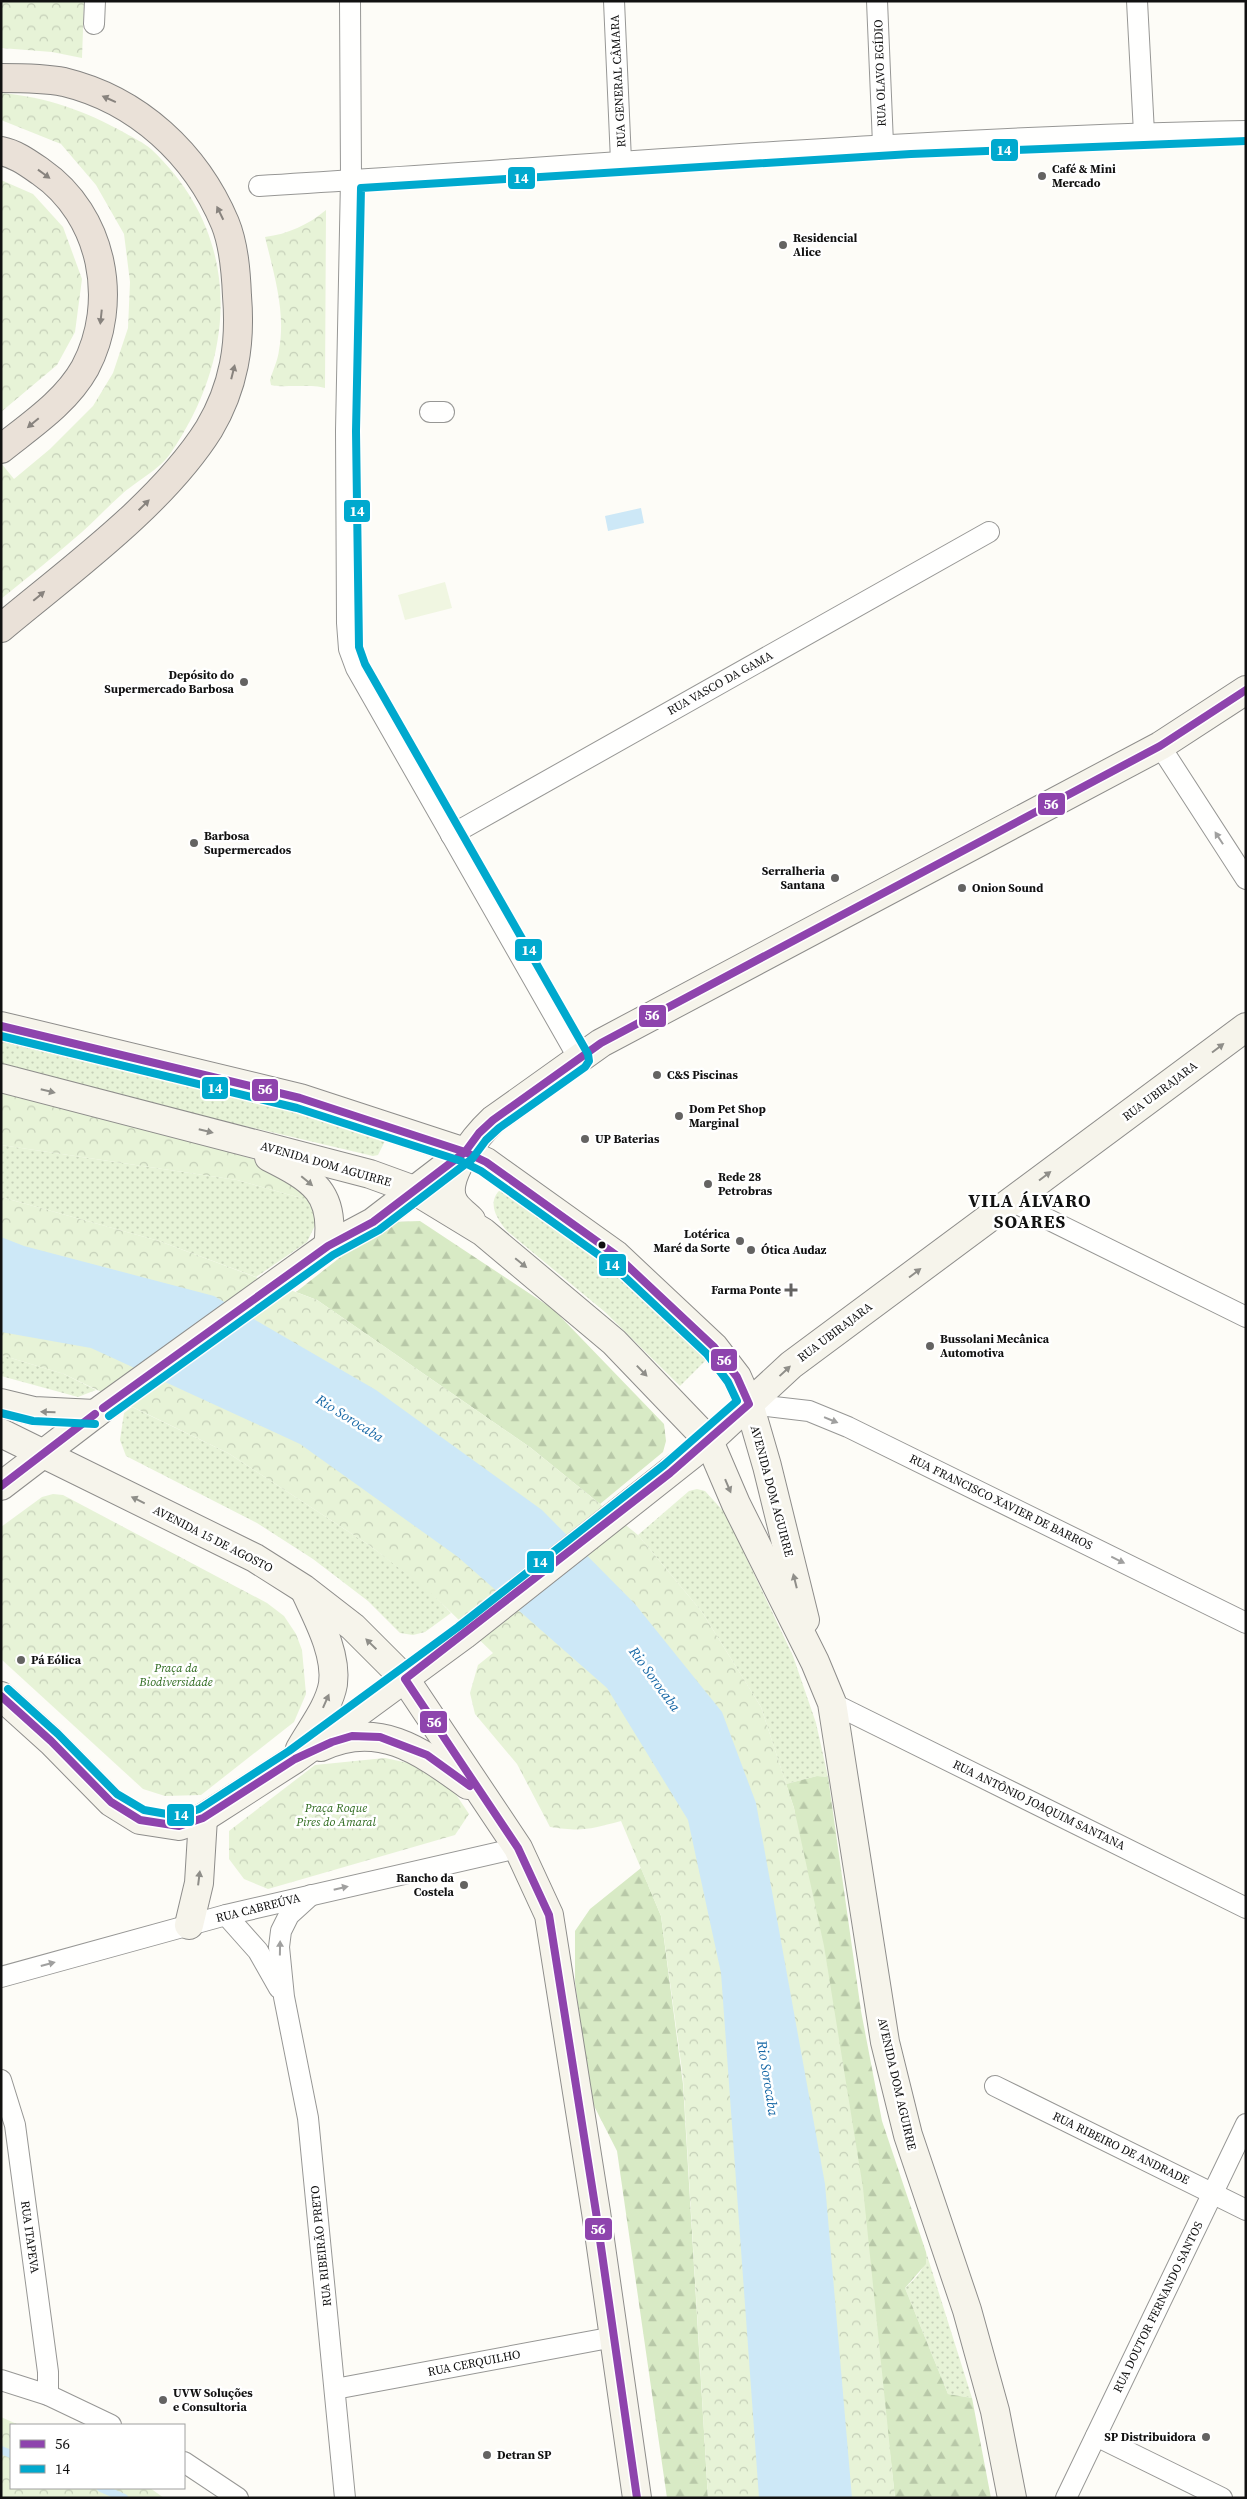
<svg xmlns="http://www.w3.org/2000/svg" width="1247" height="2499" font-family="'Source Serif 4',serif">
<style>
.grass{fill:url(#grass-dots)}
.forest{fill:url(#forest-firs)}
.park{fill:url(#park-crowns)}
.pitch{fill:#f0f6e1}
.water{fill:#cde8f7}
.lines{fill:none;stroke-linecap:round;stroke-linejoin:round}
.stream{stroke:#cde8f7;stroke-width:8}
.minor-casing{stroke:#979795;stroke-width:22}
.secondary-casing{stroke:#8e8d8b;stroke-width:30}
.motorway-casing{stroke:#858482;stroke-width:30}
.minor{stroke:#fffffe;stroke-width:20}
.secondary{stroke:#f6f4eb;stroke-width:28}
.motorway{stroke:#eae1d8;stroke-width:28}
.bus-1-casing{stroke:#fff;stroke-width:11}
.bus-2-casing{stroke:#fff;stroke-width:11}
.bus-1{stroke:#8e44ad;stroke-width:8}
.bus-2{stroke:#00a9ce;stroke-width:8}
.oneway{fill:#88837e}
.oneway2{fill:#a0a09f}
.oneway3{fill:#8f8e89}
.poi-dot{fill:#646362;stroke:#fff;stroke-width:2}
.bus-dot{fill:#111;stroke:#fff;stroke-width:2}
.labels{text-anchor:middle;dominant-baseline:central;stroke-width:5;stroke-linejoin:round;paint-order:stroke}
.street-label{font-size:12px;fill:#111;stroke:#fff}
.poi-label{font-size:12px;font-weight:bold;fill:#111;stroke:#fff;text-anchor:start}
.park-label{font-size:12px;font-style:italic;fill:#2f6b1f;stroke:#fff}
.water-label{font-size:14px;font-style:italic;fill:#1768a6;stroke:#fff}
.district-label{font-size:18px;font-weight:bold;letter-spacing:1px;fill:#111;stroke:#fff}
.line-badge{stroke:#fff;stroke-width:2}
.badge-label{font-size:14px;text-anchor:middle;font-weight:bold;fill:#fff}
</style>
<defs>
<pattern id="grass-dots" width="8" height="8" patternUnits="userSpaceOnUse" patternTransform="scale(1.25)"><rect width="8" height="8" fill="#e7f3d7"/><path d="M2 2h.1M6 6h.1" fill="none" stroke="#c5cfb8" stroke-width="1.8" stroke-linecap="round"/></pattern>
<pattern id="forest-firs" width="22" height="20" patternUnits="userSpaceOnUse" patternTransform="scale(1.25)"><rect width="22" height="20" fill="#d8eac5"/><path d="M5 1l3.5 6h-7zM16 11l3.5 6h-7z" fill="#b8c8a8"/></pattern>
<pattern id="park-crowns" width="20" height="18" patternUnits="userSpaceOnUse" patternTransform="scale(1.25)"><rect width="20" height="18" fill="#e7f3d7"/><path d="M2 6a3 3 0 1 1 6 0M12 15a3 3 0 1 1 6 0" fill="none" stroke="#c5cfb8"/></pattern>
</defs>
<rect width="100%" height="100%" fill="#fdfcf7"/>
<g class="grass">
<polygon points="1,1039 281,1105 386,1139 378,1155 373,1156 139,1101 9,1066 1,1064"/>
<polygon points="1,1145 237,1180 308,1200 319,1217 307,1242 256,1277 159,1241 1,1197"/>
<path d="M505,1186L599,1254L709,1357L680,1386L605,1312L507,1231C495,1217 485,1199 505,1186Z"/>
<polygon points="1,1355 64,1374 96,1390 78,1397 1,1376"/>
<polygon points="132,1407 228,1453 369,1545 430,1591 451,1613 425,1632 413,1635 400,1633 368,1601 313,1559 257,1523 126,1456 120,1440 124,1413"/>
<polygon points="697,1489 705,1491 725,1513 793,1656 816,1723 828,1777 817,1776 786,1784 761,1707 702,1612 638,1535 689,1491"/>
<path d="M926,2252L972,2398L948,2394L905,2288C917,2277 926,2269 926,2252Z"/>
</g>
<g class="forest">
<polygon points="420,1221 553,1309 664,1424 666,1441 663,1452 600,1504 531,1448 317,1300 296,1292 361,1241 391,1222"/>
<polygon points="817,1776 828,1777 861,2011 882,2121 926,2252 926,2264 905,2288 948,2394 972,2398 991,2498 895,2498 878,2347 794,1808 786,1784"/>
<polygon points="641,1868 661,1916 683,2084 708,2498 667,2498 617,2151 590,2098 575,1981 575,1931 590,1909"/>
</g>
<g class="park">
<polygon points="1,1 84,1 82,58 52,52 1,48"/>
<path d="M1,93C46,97 86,111 125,133C134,138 144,143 151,149C243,235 238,356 170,454C160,469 135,482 121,495C107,507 96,520 82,532C56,555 28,577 1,599V463L14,479L50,449L93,406L113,373L128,328L130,282L124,234L96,185L61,144L1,120Z"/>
<polygon points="1,180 33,194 63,227 82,279 75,332 57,365 1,412"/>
<path d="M326,210L325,388C312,384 277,388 271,385L270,380C273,370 278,360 279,350C286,312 274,274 265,237C288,234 308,225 326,210Z"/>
<polygon points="1,1092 216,1148 263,1162 315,1201 319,1217 308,1200 237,1180 1,1145"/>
<path d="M1,1197L159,1241L317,1300L531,1448L638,1535L702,1612L761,1707L794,1808L824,1946L863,2188L895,2498H708L683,2078L661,1916L621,1821C590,1829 583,1832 550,1827L517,1764L475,1714L470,1693L478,1665L493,1653L430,1592L369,1545L228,1453L64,1374L1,1355Z"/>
<polygon points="53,1494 63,1495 267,1603 284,1616 296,1634 302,1650 306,1694 294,1722 201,1795 165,1796 143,1789 1,1659 1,1527 42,1497"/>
<polygon points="385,1758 427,1767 453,1790 469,1814 455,1835 268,1889 244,1879 229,1859 229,1831 315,1765"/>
<polygon points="1,2417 19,2425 11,2425 11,2488 150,2488 164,2498 1,2498"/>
</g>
<polygon class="pitch" points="445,582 452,608 405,620 398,595"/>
<g class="water">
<polygon points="641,508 644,523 608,531 605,516"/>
<polygon points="1,1237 24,1246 214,1296 376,1390 542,1510 635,1604 722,1712 756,1803 825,2184 852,2498 759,2498 721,1973 688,1820 607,1688 458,1557 300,1444 91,1348 1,1332"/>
</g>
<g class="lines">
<g class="stream">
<polyline points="1,2450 11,2454"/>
<polyline points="101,2488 124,2498"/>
</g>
<defs>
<g id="minor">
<polyline points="350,1 351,179 346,431 347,623 349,649 356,668 579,1059"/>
<polyline points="614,1 621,161"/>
<polyline points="877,1 883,144"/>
<polyline points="1137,1 1144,133"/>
<polyline points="94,24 95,1"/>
<path d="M259,186C588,166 916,137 1246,131"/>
<polyline points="430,412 444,412"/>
<polyline points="1160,746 1246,879"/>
<polyline points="451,835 989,532"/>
<polyline points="1011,1201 1246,1317"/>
<polyline points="749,1404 809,1411 848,1427 1246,1623"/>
<polyline points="832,1703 1246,1908"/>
<polyline points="311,1895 289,1915 281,1931 279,1947 284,1997 308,2118 345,2498"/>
<polyline points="226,1915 258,1951 279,1988"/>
<polyline points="1,1977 226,1915 518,1848"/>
<polyline points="1,2080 15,2125 48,2372 48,2395"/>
<polyline points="995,2086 1246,2210"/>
<polyline points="1,2380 48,2395 111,2425"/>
<polyline points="335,2389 614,2337"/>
<polyline points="1096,2436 1222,2498"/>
<polyline points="184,2462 238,2498"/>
<polyline points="1066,2498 1246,2124"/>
</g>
<g id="secondary">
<polyline points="1,1026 300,1098 465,1152 486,1162 616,1255 714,1347 737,1377 749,1404 767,1466 805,1620"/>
<polyline points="1,1078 370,1174 414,1190 483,1232 614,1342 709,1441 736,1504 815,1662 832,1703 885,2042 908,2135 967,2310 995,2411 1012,2498"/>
<path d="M269,1157C313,1179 336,1193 328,1246"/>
<path d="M471,1220C466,1215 459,1210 455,1204C438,1181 477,1135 493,1120L601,1043L1160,746L1246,690"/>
<polyline points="1,1403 34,1411 95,1414"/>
<polyline points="1,1433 255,1558 304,1589 353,1627 405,1679 518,1848 549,1915 596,2212 637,2498"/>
<polyline points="1,1486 103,1408 328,1246 373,1222 463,1153"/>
<polyline points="1,1696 51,1741 111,1802 140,1820 179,1826 203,1818 295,1759 464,1635 709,1441 791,1365 1246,1027"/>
<path d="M321,1747C379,1719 422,1752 468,1785"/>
<path d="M300,1749C311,1729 329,1707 333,1684C337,1654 318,1619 306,1593"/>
<polyline points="189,1925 199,1883 203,1818"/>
</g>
<g id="motorway">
<path d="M1,78C22,78 44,78 64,82C138,100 196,154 225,223C234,245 236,272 237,296C241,344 234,387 209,429C162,504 69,571 1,628"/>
<path d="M1,151C16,154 28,163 41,172C103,215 120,302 85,368C66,402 31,425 1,449"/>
</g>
</defs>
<use href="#minor" class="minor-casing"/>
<use href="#secondary" class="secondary-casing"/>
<use href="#motorway" class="motorway-casing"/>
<use href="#minor" class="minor"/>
<use href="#secondary" class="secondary"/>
<use href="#motorway" class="motorway"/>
<defs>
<g id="bus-1">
<polyline points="1,1026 300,1098 465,1152 486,1162 616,1255 714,1347 737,1377 749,1404 670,1473 405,1679 518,1848 549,1915 596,2212 637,2498"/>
<polyline points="103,1408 328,1246 373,1222 465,1152 479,1133 493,1120 601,1043 1160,746 1246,690"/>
<polyline points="1,1486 95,1414"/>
<polyline points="1,1696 51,1741 111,1802 140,1820 179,1826 203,1818 295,1759 332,1742 352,1736 380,1737 427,1755 470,1786"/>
</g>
<g id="bus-2">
<polyline points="1,1036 297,1108 461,1161 481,1171 610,1263 707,1354 728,1382 737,1401 664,1465 458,1627 289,1751 199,1809 178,1816 144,1810 117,1794 58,1734 8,1689"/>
<polyline points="1,1413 33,1421 95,1424"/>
<polyline points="109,1416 333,1255 379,1230 472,1159 486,1140 499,1128 585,1067 589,1061 588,1054 365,664 359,647 356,431 361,188 911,154 1246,141"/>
</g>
</defs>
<use href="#bus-1" class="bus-1-casing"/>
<use href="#bus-2" class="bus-2-casing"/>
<use href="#bus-1" class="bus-1"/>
<use href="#bus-2" class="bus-2"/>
</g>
<defs><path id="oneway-solid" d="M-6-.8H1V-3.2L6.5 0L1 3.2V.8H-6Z" transform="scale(1.25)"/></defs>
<g class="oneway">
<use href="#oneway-solid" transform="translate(109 99) rotate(-156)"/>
<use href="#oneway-solid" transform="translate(44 174) rotate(36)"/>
<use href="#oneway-solid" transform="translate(220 213) rotate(-116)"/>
<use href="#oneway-solid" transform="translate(101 317) rotate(96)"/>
<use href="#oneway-solid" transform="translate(233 372) rotate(-76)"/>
<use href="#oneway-solid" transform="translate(33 423) rotate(140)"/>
<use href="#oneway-solid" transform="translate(144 505) rotate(-44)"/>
<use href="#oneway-solid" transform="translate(39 596) rotate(-40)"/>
</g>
<g class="oneway2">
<use href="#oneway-solid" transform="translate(1219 838) rotate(-123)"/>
<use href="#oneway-solid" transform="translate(831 1420) rotate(22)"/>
<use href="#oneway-solid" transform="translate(1118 1560) rotate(26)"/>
<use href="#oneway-solid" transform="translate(341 1888) rotate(-13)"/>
<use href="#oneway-solid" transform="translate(280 1948) rotate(-89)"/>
<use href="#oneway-solid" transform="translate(48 1964) rotate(-15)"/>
</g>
<g class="oneway3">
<use href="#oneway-solid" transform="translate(1218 1048) rotate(-37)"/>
<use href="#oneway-solid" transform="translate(48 1091) rotate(14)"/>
<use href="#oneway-solid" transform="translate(206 1131) rotate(14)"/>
<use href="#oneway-solid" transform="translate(1045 1176) rotate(-37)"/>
<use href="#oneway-solid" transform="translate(307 1181) rotate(40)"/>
<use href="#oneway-solid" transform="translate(521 1263) rotate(39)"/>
<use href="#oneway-solid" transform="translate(915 1273) rotate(-37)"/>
<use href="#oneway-solid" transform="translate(642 1371) rotate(46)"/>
<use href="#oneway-solid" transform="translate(785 1371) rotate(-43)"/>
<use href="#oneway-solid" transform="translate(48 1412) rotate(-179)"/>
<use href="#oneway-solid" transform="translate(728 1486) rotate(67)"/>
<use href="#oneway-solid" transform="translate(138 1500) rotate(-154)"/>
<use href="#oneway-solid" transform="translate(795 1581) rotate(-104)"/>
<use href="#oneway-solid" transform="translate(371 1644) rotate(-136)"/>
<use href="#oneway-solid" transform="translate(326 1701) rotate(-66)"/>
<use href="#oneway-solid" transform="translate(199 1878) rotate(-83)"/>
</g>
<g class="poi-dot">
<circle cx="1042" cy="176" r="5"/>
<circle cx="783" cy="245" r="5"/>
<circle cx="244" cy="682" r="5"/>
<circle cx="194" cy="843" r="5"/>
<circle cx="835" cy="878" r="5"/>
<circle cx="962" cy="888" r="5"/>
<circle cx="657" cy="1075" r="5"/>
<circle cx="679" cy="1116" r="5"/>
<circle cx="585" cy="1139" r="5"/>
<circle cx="708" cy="1184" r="5"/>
<circle cx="740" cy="1241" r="5"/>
<circle cx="751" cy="1250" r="5"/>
<path d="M788.5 1282.5h5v5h5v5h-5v5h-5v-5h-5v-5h5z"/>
<circle cx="930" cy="1346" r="5"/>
<circle cx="21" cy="1660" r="5"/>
<circle cx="464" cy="1885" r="5"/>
<circle cx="163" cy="2400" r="5"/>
<circle cx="1206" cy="2437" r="5"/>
<circle cx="487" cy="2455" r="5"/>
</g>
<circle class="bus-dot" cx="602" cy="1245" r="4.5"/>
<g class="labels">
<g class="street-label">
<text transform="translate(880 73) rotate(-92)">RUA OLAVO EGÍDIO</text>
<text transform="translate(618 81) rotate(-93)">RUA GENERAL CÂMARA</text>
<text transform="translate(720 683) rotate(-29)">RUA VASCO DA GAMA</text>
<text transform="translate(1160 1091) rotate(-37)">RUA UBIRAJARA</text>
<text transform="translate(326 1164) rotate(16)">AVENIDA DOM AGUIRRE</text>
<text transform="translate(835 1332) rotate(-37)">RUA UBIRAJARA</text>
<text transform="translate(772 1491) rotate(75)">AVENIDA DOM AGUIRRE</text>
<text transform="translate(1001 1502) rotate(26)">RUA FRANCISCO XAVIER DE BARROS</text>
<text transform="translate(213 1539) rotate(27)">AVENIDA 15 DE AGOSTO</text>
<text transform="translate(1039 1805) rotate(26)">RUA ANTÔNIO JOAQUIM SANTANA</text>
<text transform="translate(258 1908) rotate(-14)">RUA CABREÚVA</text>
<text transform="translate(897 2084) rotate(77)">AVENIDA DOM AGUIRRE</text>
<text transform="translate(1121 2148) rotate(26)">RUA RIBEIRO DE ANDRADE</text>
<text transform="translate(30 2237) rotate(82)">RUA ITAPEVA</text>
<text transform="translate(321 2246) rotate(-96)">RUA RIBEIRÃO PRETO</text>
<text transform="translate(1158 2307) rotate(-64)">RUA DOUTOR FERNANDO SANTOS</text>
<text transform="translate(474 2363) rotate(-11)">RUA CERQUILHO</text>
</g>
<g class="poi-label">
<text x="1052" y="169">Café &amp; Mini<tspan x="1052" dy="14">Mercado</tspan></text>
<text x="793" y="238">Residencial<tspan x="793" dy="14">Alice</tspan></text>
<text x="234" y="675" text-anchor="end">Depósito do<tspan x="234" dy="14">Supermercado Barbosa</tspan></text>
<text x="204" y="836">Barbosa<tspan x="204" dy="14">Supermercados</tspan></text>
<text x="825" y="871" text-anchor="end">Serralheria<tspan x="825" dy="14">Santana</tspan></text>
<text x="972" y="888">Onion Sound</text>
<text x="667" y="1075">C&amp;S Piscinas</text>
<text x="689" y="1109">Dom Pet Shop<tspan x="689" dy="14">Marginal</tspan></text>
<text x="595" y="1139">UP Baterias</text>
<text x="718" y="1177">Rede 28<tspan x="718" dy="14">Petrobras</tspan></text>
<text x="730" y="1234" text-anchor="end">Lotérica<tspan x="730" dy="14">Maré da Sorte</tspan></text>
<text x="761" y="1250">Ótica Audaz</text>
<text x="781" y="1290" text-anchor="end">Farma Ponte</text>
<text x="940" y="1339">Bussolani Mecânica<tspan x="940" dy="14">Automotiva</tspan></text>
<text x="31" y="1660">Pá Eólica</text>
<text x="454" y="1878" text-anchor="end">Rancho da<tspan x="454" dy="14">Costela</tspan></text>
<text x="173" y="2393">UVW Soluções<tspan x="173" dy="14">e Consultoria</tspan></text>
<text x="1196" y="2437" text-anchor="end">SP Distribuidora</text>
<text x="497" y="2455">Detran SP</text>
</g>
<g class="park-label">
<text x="176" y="1668">Praça da<tspan x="176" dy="14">Biodiversidade</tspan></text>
<text x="336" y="1808">Praça Roque<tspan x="336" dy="14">Pires do Amaral</tspan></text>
</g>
<g class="water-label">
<text transform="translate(350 1418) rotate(32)">Rio Sorocaba</text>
<text transform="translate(655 1679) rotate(54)">Rio Sorocaba</text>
<text transform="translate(768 2078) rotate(81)">Rio Sorocaba</text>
</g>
<g class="district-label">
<text x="1030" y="1200">VILA ÁLVARO<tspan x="1030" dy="21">SOARES</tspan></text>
</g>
</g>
<g class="line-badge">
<rect x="990" y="138" width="29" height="24" rx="5" fill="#00a9ce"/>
<rect x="507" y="166" width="29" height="24" rx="5" fill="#00a9ce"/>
<rect x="343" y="499" width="28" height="24" rx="5" fill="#00a9ce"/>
<rect x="1037" y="792" width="29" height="24" rx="5" fill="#8e44ad"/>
<rect x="514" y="938" width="29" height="24" rx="5" fill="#00a9ce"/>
<rect x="638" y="1004" width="29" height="24" rx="5" fill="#8e44ad"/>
<rect x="201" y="1076" width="28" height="24" rx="5" fill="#00a9ce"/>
<rect x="251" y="1078" width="28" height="24" rx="5" fill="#8e44ad"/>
<rect x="598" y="1253" width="29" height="24" rx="5" fill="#00a9ce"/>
<rect x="710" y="1348" width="28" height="24" rx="5" fill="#8e44ad"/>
<rect x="526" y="1550" width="29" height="24" rx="5" fill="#00a9ce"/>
<rect x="419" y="1710" width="29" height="24" rx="5" fill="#8e44ad"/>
<rect x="166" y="1803" width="29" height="24" rx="5" fill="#00a9ce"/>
<rect x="584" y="2217" width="29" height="24" rx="5" fill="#8e44ad"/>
</g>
<g class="badge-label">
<text x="1004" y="155">14</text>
<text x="521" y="183">14</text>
<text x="357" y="516">14</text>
<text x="1051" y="809">56</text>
<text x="529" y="955">14</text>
<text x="652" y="1020">56</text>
<text x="215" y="1093">14</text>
<text x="265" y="1094">56</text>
<text x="612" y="1270">14</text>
<text x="724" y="1365">56</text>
<text x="540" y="1567">14</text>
<text x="434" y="1727">56</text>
<text x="181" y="1820">14</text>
<text x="598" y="2234">56</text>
</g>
<rect width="1247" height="2499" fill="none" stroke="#111111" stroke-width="5"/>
<rect x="10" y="2424" width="175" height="65" fill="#ffffff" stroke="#a0a0a0"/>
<rect x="20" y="2440" width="25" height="8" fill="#8e44ad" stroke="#a0a0a0"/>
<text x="55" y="2449" font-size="15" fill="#111111">56</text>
<rect x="20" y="2465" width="25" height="8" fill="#00a9ce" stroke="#a0a0a0"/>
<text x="55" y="2474" font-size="15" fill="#111111">14</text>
</svg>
